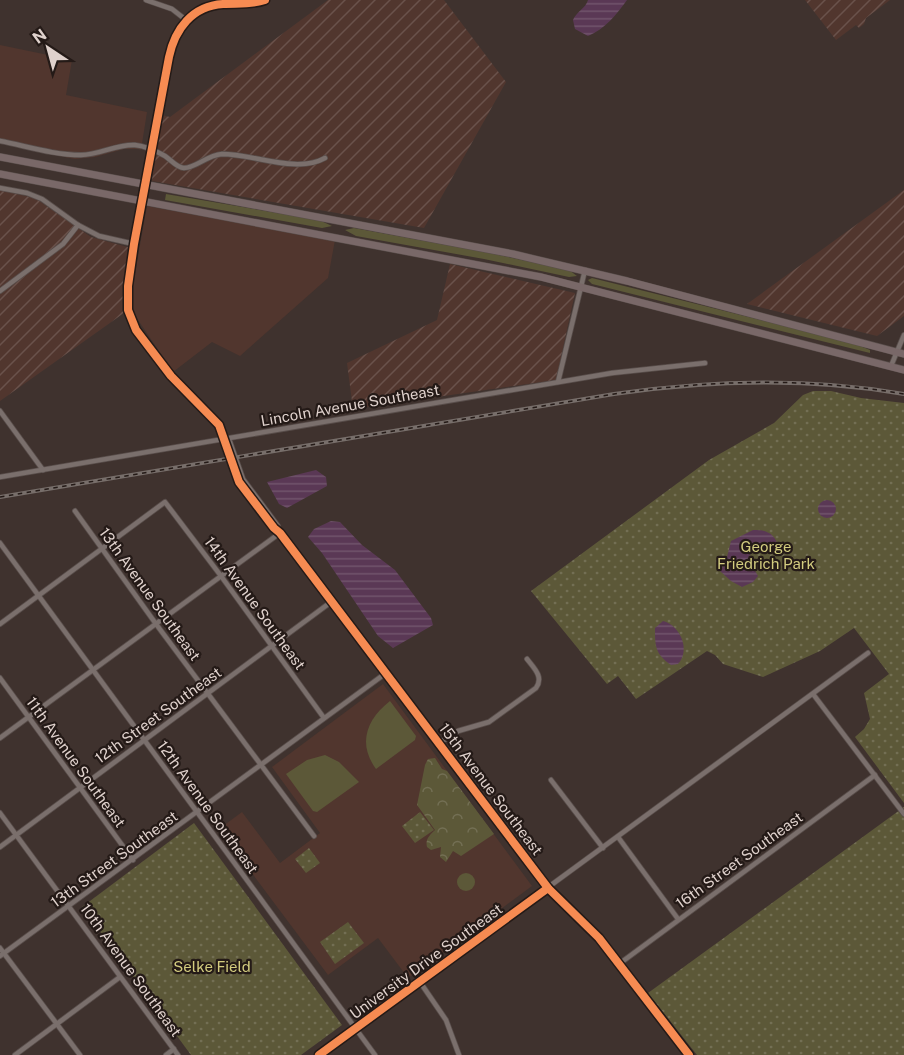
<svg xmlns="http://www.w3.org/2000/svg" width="904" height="1055" font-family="'Public Sans',sans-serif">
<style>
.built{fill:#51362e}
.industrial{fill:url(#industrial-furrows)}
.grass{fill:#5c5838}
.forest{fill:url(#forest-crowns)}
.park{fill:url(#park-dots)}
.water{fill:url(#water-rules)}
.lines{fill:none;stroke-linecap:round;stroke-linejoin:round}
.minor-casing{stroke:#594e4b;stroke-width:6}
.highway-casing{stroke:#594e4b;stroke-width:8}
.minor{stroke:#7a6f6c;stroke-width:4.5}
.highway{stroke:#796868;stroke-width:7}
.rail-casing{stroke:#776e6a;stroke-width:4}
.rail{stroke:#241a17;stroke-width:1.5;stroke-dasharray:4.5;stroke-linecap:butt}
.cycleway-casing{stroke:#241a17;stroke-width:11}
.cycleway{stroke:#f68b52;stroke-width:8}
.labels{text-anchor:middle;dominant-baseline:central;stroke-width:4.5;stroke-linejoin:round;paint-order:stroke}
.street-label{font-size:15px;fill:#dfd1cc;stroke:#241a17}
.park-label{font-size:15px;fill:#d3cc7f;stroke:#241a17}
</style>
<defs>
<pattern id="industrial-furrows" width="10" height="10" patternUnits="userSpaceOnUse" patternTransform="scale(1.5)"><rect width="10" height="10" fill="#51362e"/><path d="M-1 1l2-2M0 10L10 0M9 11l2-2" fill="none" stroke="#6a524b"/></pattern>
<pattern id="forest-crowns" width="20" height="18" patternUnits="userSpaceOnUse" patternTransform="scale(1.5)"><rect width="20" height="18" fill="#5c5838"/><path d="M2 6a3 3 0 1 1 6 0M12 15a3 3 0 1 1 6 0" fill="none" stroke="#736f54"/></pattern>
<pattern id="park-dots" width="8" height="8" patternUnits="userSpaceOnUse" patternTransform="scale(1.5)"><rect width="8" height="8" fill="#5c5838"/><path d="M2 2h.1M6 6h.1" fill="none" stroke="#736f54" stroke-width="1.8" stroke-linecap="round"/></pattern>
<pattern id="water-rules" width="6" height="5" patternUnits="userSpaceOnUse" patternTransform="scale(1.5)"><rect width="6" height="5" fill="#5a3855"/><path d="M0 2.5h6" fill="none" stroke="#71546c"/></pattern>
</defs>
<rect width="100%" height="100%" fill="#3f322e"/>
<g class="built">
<polygon points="0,45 72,60 66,95 147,112 141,150 138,149 124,149 95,157 75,159 54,155 54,150 0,139"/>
<polygon points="147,206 335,240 328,278 240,356 212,342 173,372 134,314 132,302 132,290"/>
<polygon points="383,684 532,886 408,978 378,938 328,975 219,829 242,812 280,863 320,833 272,767"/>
</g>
<g class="industrial">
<polygon points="328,0 444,0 506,82 424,228 152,181 158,114 170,117"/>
<polygon points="805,0 890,0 866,18 864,24 859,28 856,25 836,40"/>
<polygon points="0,190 35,198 91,237 131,248 125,279 124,313 0,401"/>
<polygon points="904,190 904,316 877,336 747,304"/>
<polygon points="450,264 575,293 556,380 353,409 347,363 437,320"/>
</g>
<g class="grass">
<polygon points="166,194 319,220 332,226 322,228 165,200"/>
<polygon points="354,228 485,252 569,270 577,276 569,277 484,259 356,236 345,230"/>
<polygon points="592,278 853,343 870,350 870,353 592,284 588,280"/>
<path d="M390,701L416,736L415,740L376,769C357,743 367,719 390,701Z"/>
<polygon points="325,755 339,762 359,782 317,812 313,811 286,774 307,760"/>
<circle cx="466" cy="882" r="9"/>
</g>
<path class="forest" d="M435,758L442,769L447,771L494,834L461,856L453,851L446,862L440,857L441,847L431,850L427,847C425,839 430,835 435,830L417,805L425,765L428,759Z"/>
<g class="park">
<polygon points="813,391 831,391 861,398 904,403 904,803 855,737 864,729 870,719 864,693 889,674 854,628 820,651 763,677 723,664 715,655 707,651 636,699 618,676 607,684 531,591 709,460 774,423 803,395"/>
<polygon points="904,807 904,1055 697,1055 648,993"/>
<polygon points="420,812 434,830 415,843 402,826"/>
<polygon points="194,823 342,1025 301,1055 191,1055 82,907"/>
<polygon points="309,848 320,863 306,873 295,859"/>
<polygon points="348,922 364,943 335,964 320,942"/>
</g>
<g class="water">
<path d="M588,0H627C617,14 605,29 588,36L575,29L573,20C576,12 586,8 588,0Z"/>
<polygon points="316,470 326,477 327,486 287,508 279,504 267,482"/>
<circle cx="827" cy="509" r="9"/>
<polygon points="331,521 340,522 362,545 395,570 431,618 433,625 393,648 378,636 322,553 308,537 314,529"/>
<path d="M753,530C766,529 776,534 778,547C772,554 761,551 752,552L748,558L758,576L753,582L742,587L731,581L720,571L726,561L731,541Z"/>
<path d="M663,621C680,625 691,650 678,664L671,665C655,654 655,646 655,628Z"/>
</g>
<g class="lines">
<defs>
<g id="minor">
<polyline points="146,0 172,9 186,20"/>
<path d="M265,0C251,5 237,3 223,4C192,6 175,29 169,57L134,244L128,286V310L136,330L171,376L219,425L239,482L274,528L280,533L548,888L599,938L689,1055"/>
<path d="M0,141C26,146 54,155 81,155C100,155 116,144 135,145C145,146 156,151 165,156C170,159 177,168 184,168C196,168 207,155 222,154C254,154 297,174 325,158"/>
<polyline points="0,188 27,193 42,199 78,225 99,236 134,244"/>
<polyline points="0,291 63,244 78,225"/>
<polyline points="891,366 904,335"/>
<polyline points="558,382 585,270"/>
<polyline points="0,411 43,470"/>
<polyline points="225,439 230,442 243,479 278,526 279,531"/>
<polyline points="0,477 612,373 705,363"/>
<polyline points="75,511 156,624 314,836"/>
<polyline points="0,543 375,1055"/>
<polyline points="0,624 165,502 221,576 324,718"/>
<polyline points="0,678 133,860"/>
<polyline points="813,694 904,814"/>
<polyline points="0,738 280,533"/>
<path d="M439,743L458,731L489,722L536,688C544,677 534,668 527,659"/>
<polyline points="551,780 603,848"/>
<polyline points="0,813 178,1055"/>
<polyline points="618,837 678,919"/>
<polyline points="0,847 331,602"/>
<polyline points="0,948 80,1055"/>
<polyline points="0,956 386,673"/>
<polyline points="619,964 875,775"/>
<polyline points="420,982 446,1020 459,1055"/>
<polyline points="15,1055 120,977"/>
<polyline points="166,1055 174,1049"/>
<polyline points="319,1055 868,653"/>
</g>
<g id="highway">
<polyline points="0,157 513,254 627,281 904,354"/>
<polyline points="0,174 541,277 904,370"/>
</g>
</defs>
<use href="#minor" class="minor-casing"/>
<use href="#highway" class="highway-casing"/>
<use href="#minor" class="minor"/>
<use href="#highway" class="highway"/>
<defs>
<path id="rail" d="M0,497L614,394C711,380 807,377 904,394"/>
</defs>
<use href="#rail" class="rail-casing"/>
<use href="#rail" class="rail"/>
<defs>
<g id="cycleway">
<path d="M265,0C251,5 237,3 223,4C192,6 175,29 169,57L134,244L128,286V310L136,330L171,376L219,425L239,482L274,528L280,533L548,888L599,938L689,1055"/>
<polyline points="319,1055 548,888"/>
</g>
</defs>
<use href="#cycleway" class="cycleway-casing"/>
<use href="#cycleway" class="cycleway"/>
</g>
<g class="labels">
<g class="street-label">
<text transform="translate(350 405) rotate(-10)">Lincoln Avenue Southeast</text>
<text transform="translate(150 594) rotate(54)">13th Avenue Southeast</text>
<text transform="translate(255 603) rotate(54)">14th Avenue Southeast</text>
<text transform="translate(158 715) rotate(-36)">12th Street Southeast</text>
<text transform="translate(76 762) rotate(54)">11th Avenue Southeast</text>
<text transform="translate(491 789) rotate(53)">15th Avenue Southeast</text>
<text transform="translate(208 807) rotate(54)">12th Avenue Southeast</text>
<text transform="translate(114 859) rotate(-36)">13th Street Southeast</text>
<text transform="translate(739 860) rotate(-36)">16th Street Southeast</text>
<text transform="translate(426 961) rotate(-36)">University Drive Southeast</text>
<text transform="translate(131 970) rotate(54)">10th Avenue Southeast</text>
</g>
<g class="park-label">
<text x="766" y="546">George<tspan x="766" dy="17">Friedrich Park</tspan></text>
<text x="212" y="966">Selke Field</text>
</g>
</g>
<g transform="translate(48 48) rotate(324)" stroke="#241a17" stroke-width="4.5" paint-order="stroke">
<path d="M0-4.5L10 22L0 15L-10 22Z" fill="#dfd1cc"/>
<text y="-9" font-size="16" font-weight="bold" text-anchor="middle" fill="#dfd1cc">N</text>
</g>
</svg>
